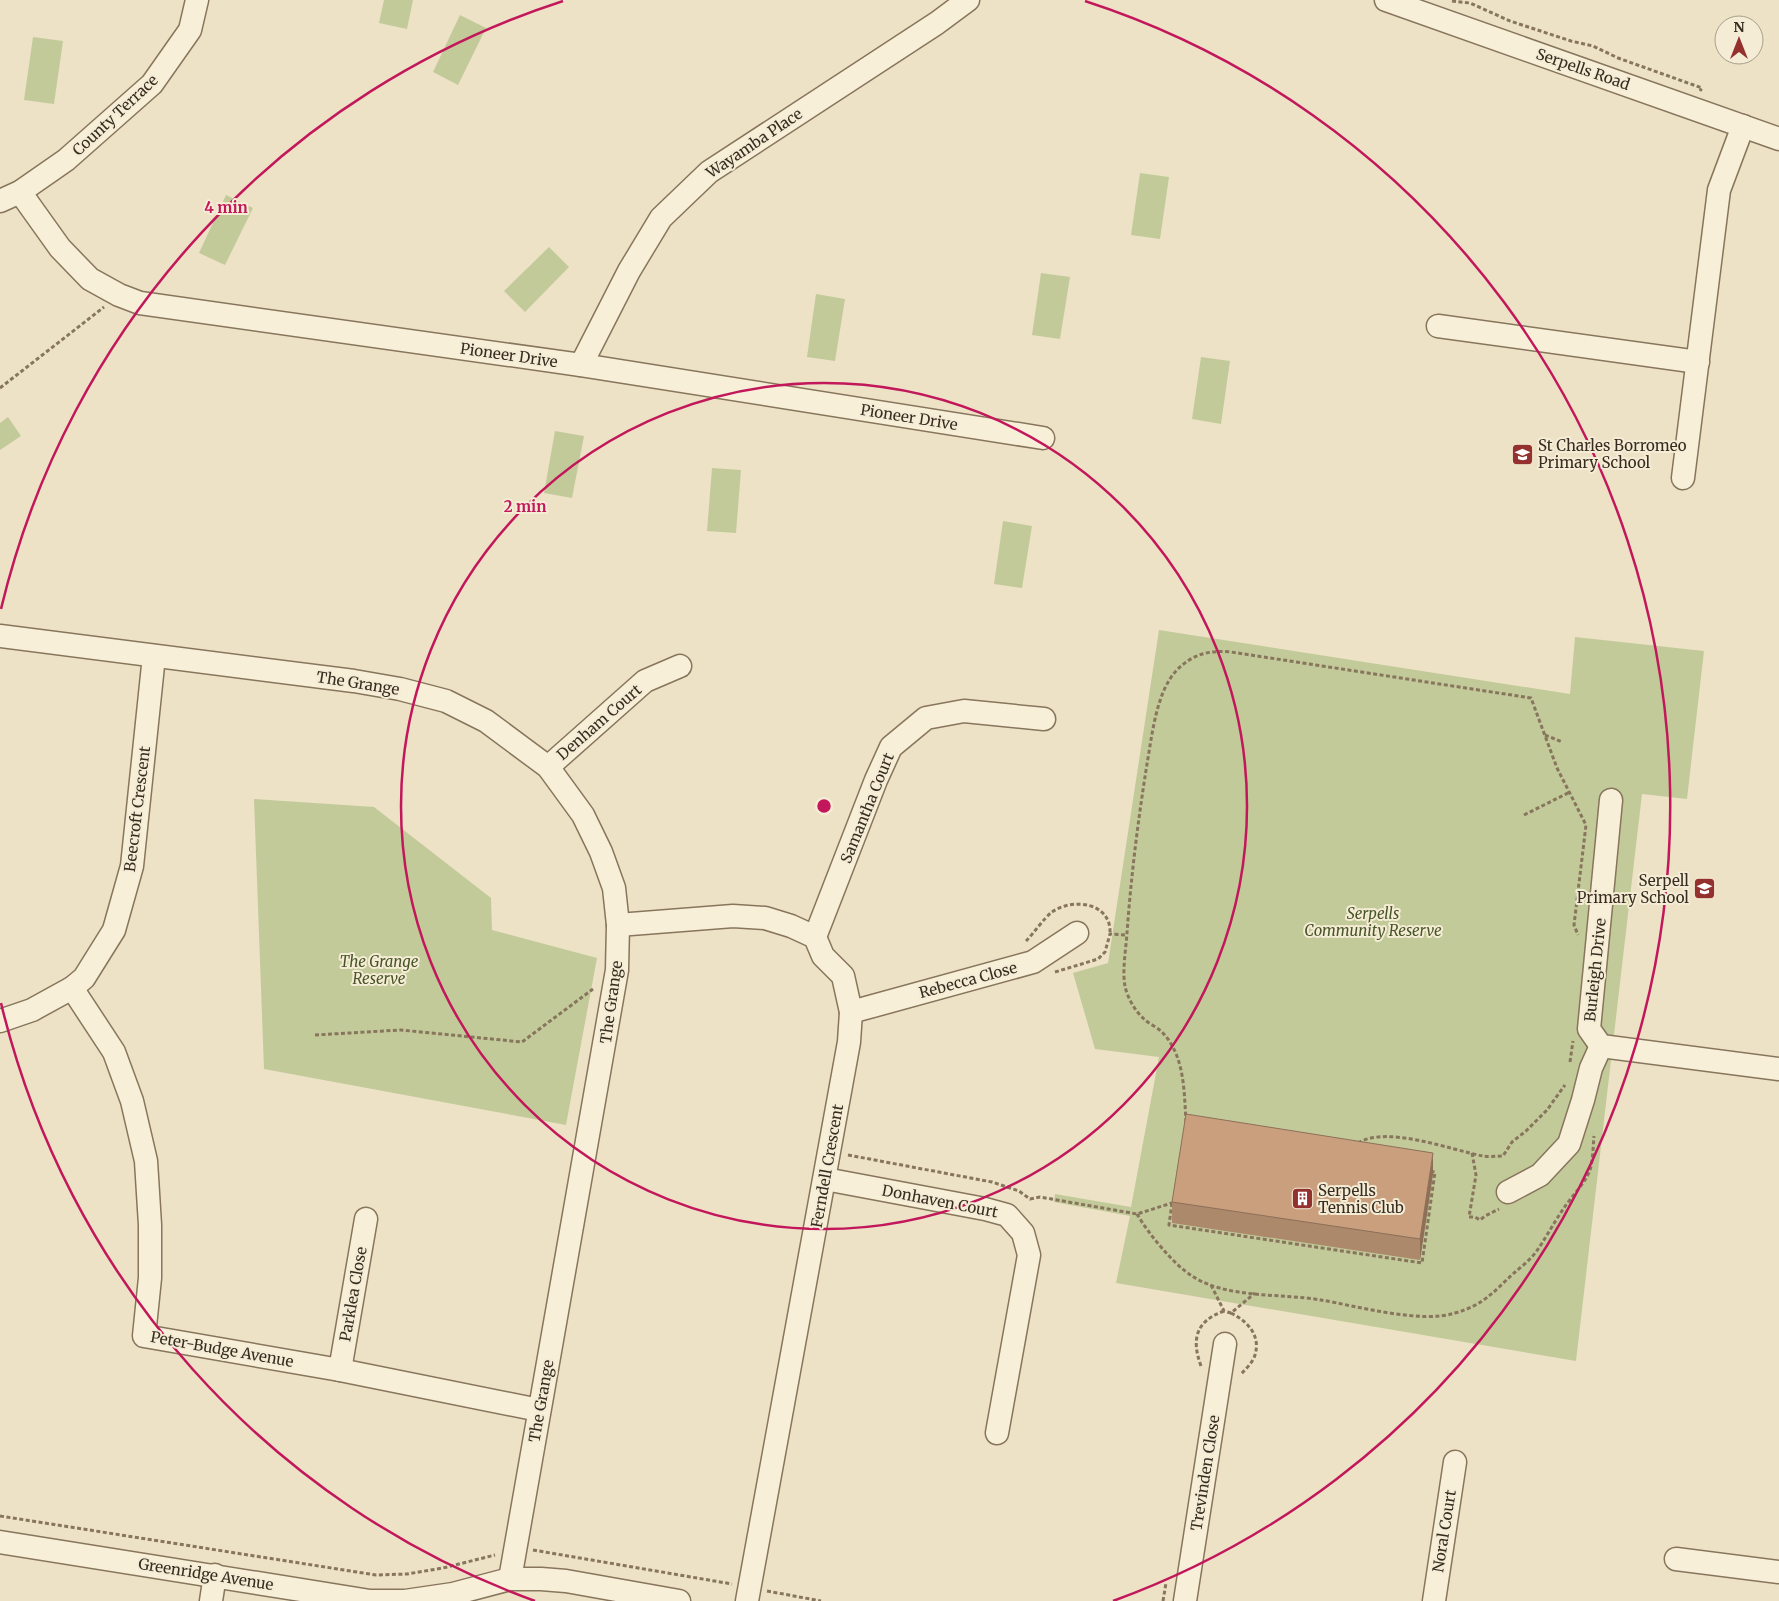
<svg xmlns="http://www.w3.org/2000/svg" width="1779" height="1601" font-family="Merriweather,serif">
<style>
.green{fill:#c3ca9a}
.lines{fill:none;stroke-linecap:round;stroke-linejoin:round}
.minor-casing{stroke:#87755c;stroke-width:25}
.path{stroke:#87755c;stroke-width:3;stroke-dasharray:4 2.5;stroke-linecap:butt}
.minor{stroke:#f8efd9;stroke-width:22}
.wall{fill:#ad896c}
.shaded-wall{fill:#8d6f58}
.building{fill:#c99f7e;stroke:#8d6f58}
.ring{fill:none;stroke:#c2185b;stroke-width:2.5}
.labels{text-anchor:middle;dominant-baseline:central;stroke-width:4;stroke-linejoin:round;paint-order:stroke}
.street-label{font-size:15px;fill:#382c20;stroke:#f4ecd5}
.poi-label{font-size:15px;fill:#382c20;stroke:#f4ecd5;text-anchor:start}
.park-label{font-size:15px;font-style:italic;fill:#475427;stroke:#f4ecd5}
.centre{fill:#c2185b;stroke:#f4ecd5;stroke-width:2.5}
.ring-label{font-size:15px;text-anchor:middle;font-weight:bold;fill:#c2185b;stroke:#f4ecd5;stroke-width:4;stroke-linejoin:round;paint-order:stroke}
</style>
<rect width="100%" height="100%" fill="#ede2c6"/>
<g class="green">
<polygon points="384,0 413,0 407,29 379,23"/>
<polygon points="460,15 486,28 458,85 433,72"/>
<polygon points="33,37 63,41 54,104 24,100"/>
<polygon points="1140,173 1169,177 1160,239 1131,235"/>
<polygon points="226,195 253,208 225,265 199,253"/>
<polygon points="549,247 569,267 525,312 504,291"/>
<polygon points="1041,273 1070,277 1060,339 1032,335"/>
<polygon points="816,294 845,299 835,361 807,357"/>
<polygon points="1201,357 1230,361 1221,424 1192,419"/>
<polygon points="8,417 21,436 0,450 0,423"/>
<polygon points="555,431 584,436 572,498 544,493"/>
<polygon points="712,468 741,470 736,533 707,531"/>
<polygon points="1003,521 1032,526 1022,588 994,584"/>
<polygon points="1159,630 1570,694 1575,637 1704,651 1687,799 1642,794 1576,1361 1116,1283 1130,1216 1054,1202 1055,1194 1131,1207 1159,1057 1095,1049 1073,973 1108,963"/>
<polygon points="254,799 374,807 491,898 492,930 597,958 566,1125 264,1069"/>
</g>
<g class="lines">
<defs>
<g id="minor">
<polyline points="1386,0 1779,139"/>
<polyline points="20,192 60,248 90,279 119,295 140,303 581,365 1043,438"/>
<polyline points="0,201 20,192 66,160 152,84 190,30 197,0"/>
<polyline points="1438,326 1698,362"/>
<polyline points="581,365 629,271 661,218 709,172 937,23 968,0"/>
<polyline points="1683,478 1719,190 1743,126"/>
<polyline points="0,636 354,681 400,689 446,701 486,721 548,767 583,815 601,852 614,888 618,925 617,970 510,1579"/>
<polyline points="548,767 645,681 680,666"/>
<polyline points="1611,800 1589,1029 1601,1046 1779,1069"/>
<polyline points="618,925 733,916 765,918 791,926 815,937 823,956 843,976 851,1012 849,1042 747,1601"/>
<polyline points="815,937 876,780 891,747 926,718 964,711 1044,719"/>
<polyline points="72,988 114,1052 132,1101 146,1161 150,1225 150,1278 144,1336 340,1370 539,1410"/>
<polyline points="851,1012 1033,962 1077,933"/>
<polyline points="0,1021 32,1010 72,988 84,978 114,930 132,866 154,656"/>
<polyline points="825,1179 985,1209 1007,1215 1023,1233 1029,1255 997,1433"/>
<polyline points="1508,1192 1540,1175 1569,1144 1583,1100 1591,1068 1601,1046"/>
<polyline points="340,1370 366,1219"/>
<polyline points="0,1542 370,1601 405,1601 453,1594 510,1579 541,1579 566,1581 679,1601"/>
<polyline points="1676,1559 1779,1572"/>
<polyline points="211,1601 215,1575"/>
<polyline points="1185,1601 1225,1344"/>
<polyline points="1434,1601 1455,1462"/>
</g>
</defs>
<use href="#minor" class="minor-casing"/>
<g class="path">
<polyline points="1452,1 1470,3 1510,21 1571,41 1593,46 1618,58 1702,88 1700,91"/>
<polyline points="0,388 104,307"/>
<polyline points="1545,735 1562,742"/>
<polyline points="1524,815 1570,792"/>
<path d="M1026,941C1034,933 1044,918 1052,912C1074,897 1112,903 1110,934"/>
<polyline points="1055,972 1098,959 1105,952 1110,934 1127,935"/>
<polyline points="315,1035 401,1030 522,1042 593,989"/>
<polyline points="1570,1062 1573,1041"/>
<path d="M1186,1122C1184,1091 1185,1056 1162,1032C1157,1027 1149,1024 1144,1019C1135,1011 1127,997 1125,986C1122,971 1126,949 1127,933C1131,877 1138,820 1147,764C1152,736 1156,693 1176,671C1192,654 1209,650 1231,652L1531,698L1557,768L1586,825L1574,925L1578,935"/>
<path d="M1358,1143C1387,1125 1451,1150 1483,1156C1489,1157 1496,1156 1503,1156L1512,1142L1526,1131L1547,1110L1565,1085"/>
<polyline points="1472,1153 1476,1175 1469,1217 1475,1217 1480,1220 1485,1216 1499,1209"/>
<polyline points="848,1155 992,1182 1019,1191 1030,1199 1040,1197 1137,1214 1172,1203 1172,1202"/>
<polyline points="1172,1203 1169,1225 1422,1263 1435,1172 1430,1171"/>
<path d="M1137,1214C1148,1233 1173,1264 1192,1276C1227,1299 1280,1293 1321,1300C1357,1306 1421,1324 1455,1313C1484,1305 1493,1292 1514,1273C1521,1267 1530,1260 1536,1252C1546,1238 1554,1222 1564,1208C1571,1197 1586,1182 1590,1170C1593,1160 1593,1147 1594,1136"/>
<polyline points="1211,1285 1224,1311 1231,1313 1255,1293"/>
<path d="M1231,1313C1247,1321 1261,1335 1255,1355C1253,1362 1246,1369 1241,1374"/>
<path d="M1201,1366C1191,1339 1196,1321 1224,1311"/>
<polyline points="0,1516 376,1575 407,1574 443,1568 495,1555"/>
<polyline points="533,1550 732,1584"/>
<polyline points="767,1591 821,1601"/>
<polyline points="1163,1601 1166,1583"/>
</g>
<use href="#minor" class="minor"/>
</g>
<polygon class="wall" points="1433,1174 1420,1260 1172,1223 1172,1202"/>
<polygon class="shaded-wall" points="1433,1153 1433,1174 1420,1260 1420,1239"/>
<polygon class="building" points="1186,1114 1433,1153 1420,1239 1172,1202"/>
<g class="ring">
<circle cx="824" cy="806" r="423"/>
<path d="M535 1601A846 846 0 0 1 1 1003M1 609A846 846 0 0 1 563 1M1085 1A846 846 0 0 1 1113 1601"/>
</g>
<defs>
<symbol id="school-square" viewBox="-11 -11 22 22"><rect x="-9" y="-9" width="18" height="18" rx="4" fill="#94312f" stroke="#f4ecd5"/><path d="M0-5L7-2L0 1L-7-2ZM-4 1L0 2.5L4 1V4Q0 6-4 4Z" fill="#fff"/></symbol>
<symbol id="building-square" viewBox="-11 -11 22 22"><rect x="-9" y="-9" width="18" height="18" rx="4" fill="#94312f" stroke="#f4ecd5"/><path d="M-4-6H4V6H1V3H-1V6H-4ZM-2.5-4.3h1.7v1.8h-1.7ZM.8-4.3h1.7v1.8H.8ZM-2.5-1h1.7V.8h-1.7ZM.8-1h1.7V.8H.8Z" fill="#fff"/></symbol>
</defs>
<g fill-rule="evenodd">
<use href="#school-square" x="1510" y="442" width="25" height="25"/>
<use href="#school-square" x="1692" y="876" width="25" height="25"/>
<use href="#building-square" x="1290" y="1186" width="25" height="25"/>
</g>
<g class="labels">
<g class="street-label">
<text transform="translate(1583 69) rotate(19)">Serpells Road</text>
<text transform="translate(115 115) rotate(-43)">County Terrace</text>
<text transform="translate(754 143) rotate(-34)">Wayamba Place</text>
<text transform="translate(509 355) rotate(8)">Pioneer Drive</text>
<text transform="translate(909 417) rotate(9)">Pioneer Drive</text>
<text transform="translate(358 683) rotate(9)">The Grange</text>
<text transform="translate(599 722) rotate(-41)">Denham Court</text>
<text transform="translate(867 808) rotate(-68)">Samantha Court</text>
<text transform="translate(137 809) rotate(-83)">Beecroft Crescent</text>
<text transform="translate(1595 970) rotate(-84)">Burleigh Drive</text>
<text transform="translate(968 980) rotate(-15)">Rebecca Close</text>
<text transform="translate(611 1002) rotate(-82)">The Grange</text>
<text transform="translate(827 1166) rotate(-80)">Ferndell Crescent</text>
<text transform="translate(940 1201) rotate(11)">Donhaven Court</text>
<text transform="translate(353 1294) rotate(-80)">Parklea Close</text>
<text transform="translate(222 1349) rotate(10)">Peter-Budge Avenue</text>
<text transform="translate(541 1401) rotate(-80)">The Grange</text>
<text transform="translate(1205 1473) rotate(-81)">Trevinden Close</text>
<text transform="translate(1444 1531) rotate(-81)">Noral Court</text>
<text transform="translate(206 1574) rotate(9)">Greenridge Avenue</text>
</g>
<g class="poi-label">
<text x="1538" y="445">St Charles Borromeo<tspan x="1538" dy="17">Primary School</tspan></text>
<text x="1689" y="880" text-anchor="end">Serpell<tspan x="1689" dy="17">Primary School</tspan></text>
<text x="1318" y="1190">Serpells<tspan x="1318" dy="17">Tennis Club</tspan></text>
</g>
<g class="park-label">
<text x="1373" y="913">Serpells<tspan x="1373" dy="17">Community Reserve</tspan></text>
<text x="379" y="961">The Grange<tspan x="379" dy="17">Reserve</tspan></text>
</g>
</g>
<circle cx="824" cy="806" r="8" class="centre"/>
<g class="ring-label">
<text x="226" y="213">4 min</text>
<text x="525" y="512">2 min</text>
</g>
<g transform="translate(1739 40)"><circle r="24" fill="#f4ecd5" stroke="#a99f8d"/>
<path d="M0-4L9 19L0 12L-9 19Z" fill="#94312f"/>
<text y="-8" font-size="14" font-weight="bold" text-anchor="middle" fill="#382c20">N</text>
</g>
</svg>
